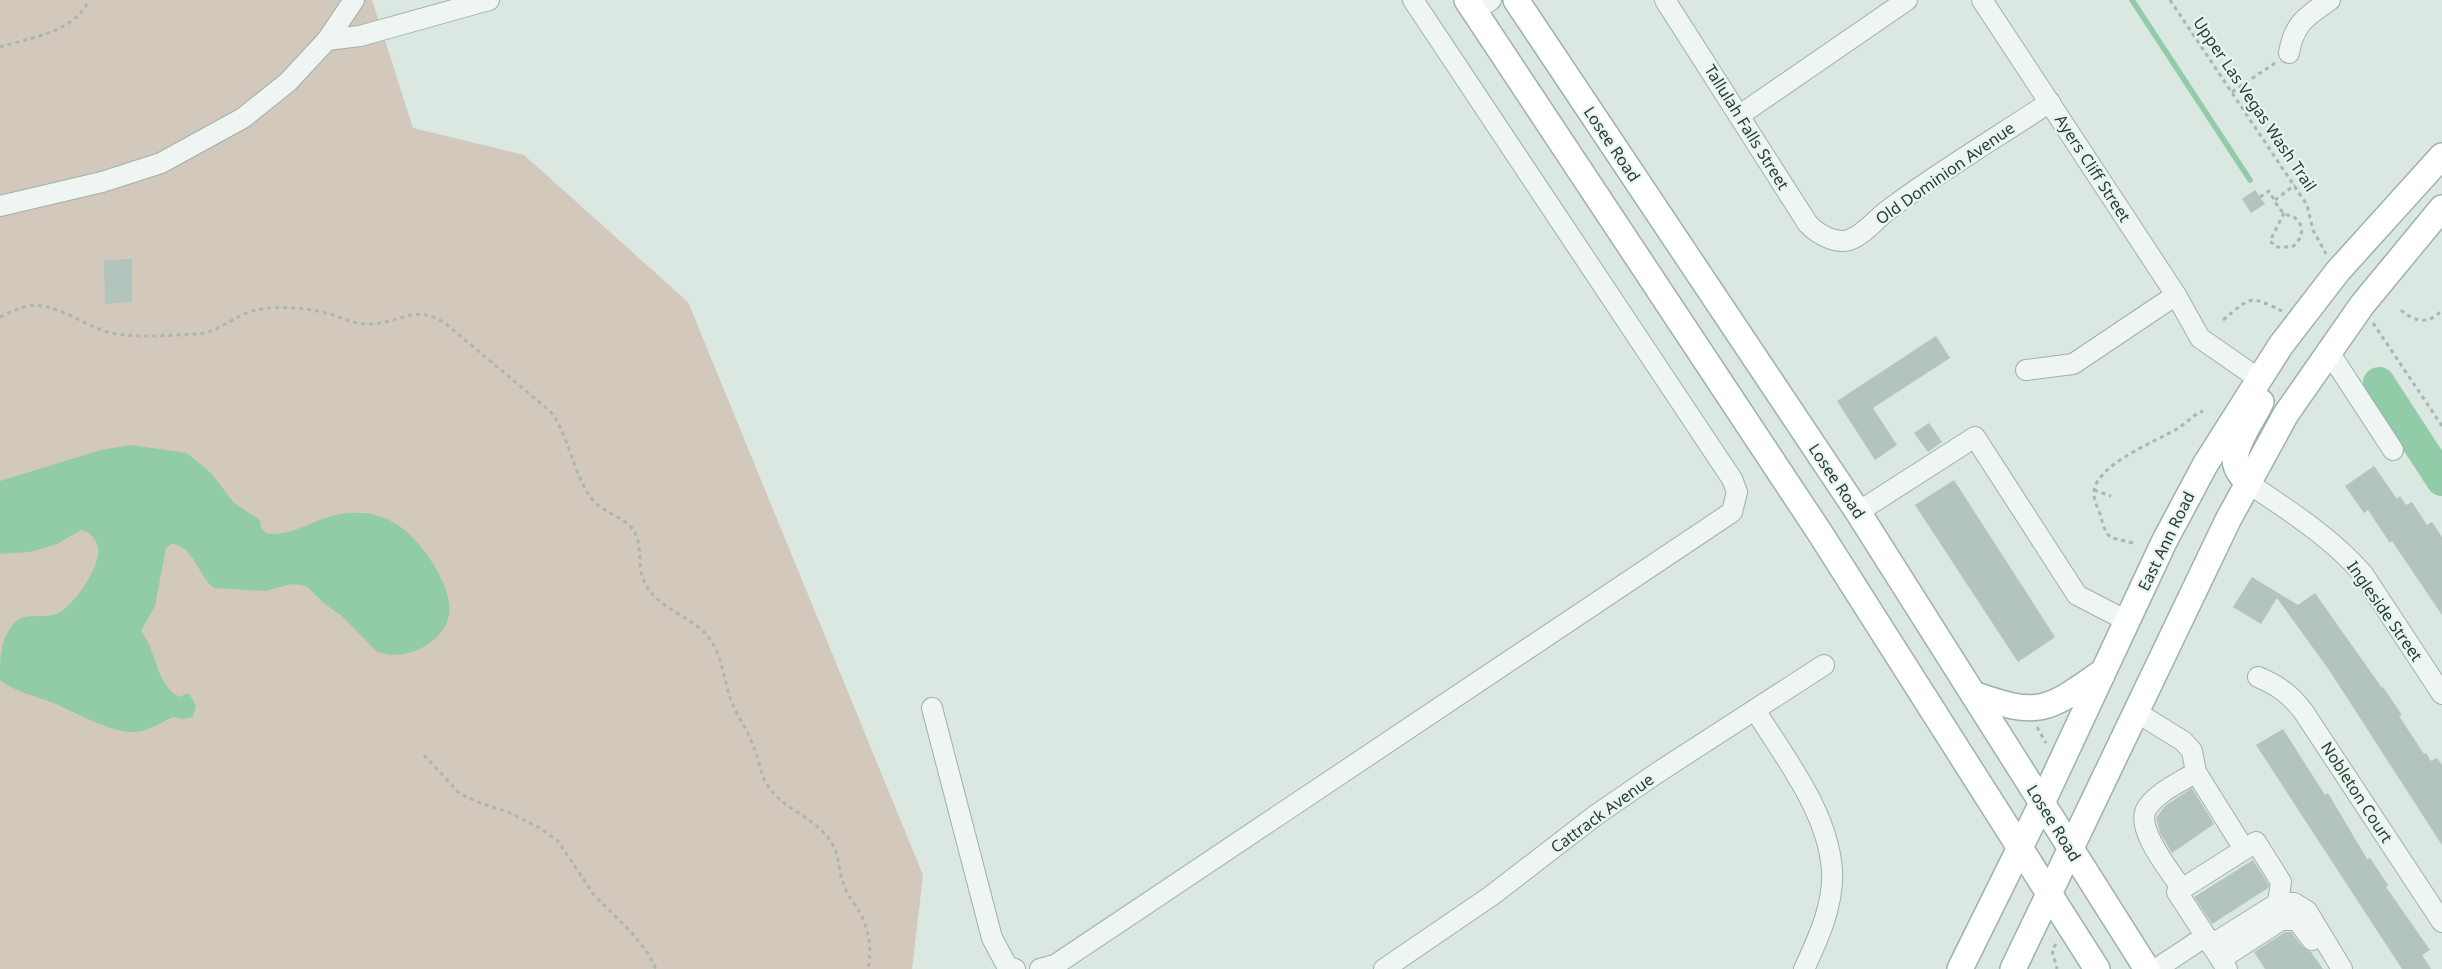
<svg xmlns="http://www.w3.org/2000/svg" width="2442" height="969" font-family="'Noto Sans',sans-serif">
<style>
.green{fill:#d2c9bc}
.water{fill:#92cba8}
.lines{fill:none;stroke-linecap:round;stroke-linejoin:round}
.stream{stroke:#92cba8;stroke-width:5.5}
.river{stroke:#92cba8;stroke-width:32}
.building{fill:#b2c4bb}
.minor-casing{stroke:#a0b1a9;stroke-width:22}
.major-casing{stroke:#9ab4a6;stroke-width:28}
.path{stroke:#a9b7b0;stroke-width:3;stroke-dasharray:4 4;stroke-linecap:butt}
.minor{stroke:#eef5f2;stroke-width:20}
.major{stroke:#fff;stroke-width:25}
.labels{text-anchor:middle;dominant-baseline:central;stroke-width:4.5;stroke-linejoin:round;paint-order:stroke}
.street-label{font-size:16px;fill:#243e31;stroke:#eaf5ef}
</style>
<rect width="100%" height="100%" fill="#dbe7e1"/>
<polygon class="green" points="0,0 372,0 413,128 524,155 688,302 923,875 912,969 0,969"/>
<path class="water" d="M131,445L187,453L212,474L234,503L260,520L261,528L266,533C283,537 302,527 317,521C361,504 397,513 425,552C436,567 453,595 449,615C443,645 402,663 376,651L342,616L326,605L306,586L291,584L266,591L214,588C198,576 193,544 171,544L166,548L155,606L141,631C157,651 155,683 179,697L189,693L196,706L193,717L183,719L173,717C158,724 145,734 127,732C102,728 78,714 56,704C37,696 16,693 0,680C0,659 0,638 15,622C25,612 43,619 56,614C73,607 101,567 98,548C96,538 90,532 81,530L57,544L30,552L0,554V481L101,450Z"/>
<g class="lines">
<polyline class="stream" points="2132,0 2250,180"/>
<polyline class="river" points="2379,383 2442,480"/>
</g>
<g class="building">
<polygon points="2255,190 2265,204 2251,213 2242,199"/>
<polygon points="132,259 132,302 105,304 104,260"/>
<polygon points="1936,336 1950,358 1873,408 1897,445 1875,460 1837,401"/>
<polygon points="1929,423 1942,442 1928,452 1914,433"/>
<polygon points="2374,466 2397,499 2400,496 2406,505 2412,502 2427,525 2432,522 2442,537 2442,615 2392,541 2390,543 2368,510 2364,513 2345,486"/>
<polygon points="1954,480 2055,637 2018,662 1915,505"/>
<polygon points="2252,577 2298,605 2315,593 2382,688 2383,687 2402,715 2399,716 2424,754 2426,753 2431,761 2437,758 2442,765 2442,845 2329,670 2277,598 2261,624 2233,607"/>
<polygon points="2283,729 2325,795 2328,793 2367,859 2370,858 2388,885 2386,887 2430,950 2422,955 2431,969 2402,969 2256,745"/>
<polygon points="2192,788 2214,824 2172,853 2160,833 2156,818 2165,806"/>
<polygon points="2253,860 2269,885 2268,888 2212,924 2194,897"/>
<polygon points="2285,932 2291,932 2303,947 2311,952 2323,969 2265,969 2254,952"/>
</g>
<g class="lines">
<defs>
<g id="minor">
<path d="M1665,0L1808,224C1818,234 1834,244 1849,240C1864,235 1876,219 1888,210C1940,171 1996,138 2050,102"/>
<polyline points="1982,0 2176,295 2200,338 2259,379"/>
<polyline points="1475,11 1491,0"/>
<polyline points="327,40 354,0"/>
<path d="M2289,53C2294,23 2307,16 2330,0"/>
<polyline points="1740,115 1907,0"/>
<polyline points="0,206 102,182 161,163 243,118 288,82 327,40 360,36 489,0"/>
<polyline points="2329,352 2393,450"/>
<polyline points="2026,370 2073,364 2176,295"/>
<path d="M2248,483C2288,510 2331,537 2363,574L2442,694"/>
<polyline points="1858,512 1975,437 2077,595 2127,621"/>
<path d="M2258,677C2277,685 2290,694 2303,711L2442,922"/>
<polyline points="932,708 992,938 1007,966 1015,969"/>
<path d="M1755,710C1785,758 1828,812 1832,870C1834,905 1818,939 1804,969"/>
<polyline points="2136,712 2183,741 2192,751 2196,772 2244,849"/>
<path d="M2182,889C2170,871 2134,828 2147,808C2157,792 2181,782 2196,772"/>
<polyline points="2211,945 2278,903 2294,903 2307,911 2342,969"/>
<polyline points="2221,959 2281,920 2297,920 2312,940"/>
<polyline points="1040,969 1055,965 1732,512 1737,492 1732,479 1413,0"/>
<polyline points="1384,969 1491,896 1596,815 1657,773 1824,665"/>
<polyline points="2156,969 2206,936"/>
<polyline points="2227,969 2177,892 2256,842 2281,882 2278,903"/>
</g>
<g id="major">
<polyline points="1467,0 1820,533 2097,969"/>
<polyline points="1516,0 1858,512 2147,969"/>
<path d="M2248,483C2242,476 2235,469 2235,459C2236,441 2253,419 2261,402"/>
<path d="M1973,694C2038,717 2046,712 2101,673"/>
<polyline points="1960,969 2042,803 2164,542 2205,465 2281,345 2338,271 2442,156"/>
<polyline points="2013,969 2228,520 2286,414 2362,305 2442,208"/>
</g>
</defs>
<use href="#minor" class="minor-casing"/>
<use href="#major" class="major-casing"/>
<g class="path">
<polyline points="2170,0 2307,205 2313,230 2326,254"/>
<path d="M0,47C31,37 74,33 89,0"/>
<polyline points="2232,92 2275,63"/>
<path d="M2260,197L2269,191C2273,197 2278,209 2284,213C2287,216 2292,215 2295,218C2306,227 2302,240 2292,247H2276L2270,241L2284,213"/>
<polyline points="2275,200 2295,185"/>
<path d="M2401,310C2414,322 2429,325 2442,310"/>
<path d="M0,317C9,313 18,308 28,306C57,301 88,330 117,334C143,338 171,335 196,334C219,333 234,315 256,310C279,305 308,308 330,314C342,318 354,324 367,324C399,325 414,302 446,324L550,411C570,437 572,472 592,499C604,515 630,517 637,537C642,553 637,570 646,585C661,612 695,616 711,641C722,657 724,679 730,698C736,714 747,729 753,745C758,757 760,770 765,781C776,804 804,813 821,830C843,851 835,864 845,888C848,896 854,903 859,911C869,928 872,949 868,969"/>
<path d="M2223,320C2252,296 2249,295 2282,311"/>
<polyline points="2373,323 2442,426"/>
<polyline points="2094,490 2111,496"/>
<path d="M2133,543C2106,536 2108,541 2100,514C2098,508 2093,499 2094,492C2096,465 2154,442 2175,430C2185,425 2192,415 2203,411"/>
<polyline points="2037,727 2046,743"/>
<polyline points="424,755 460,794 480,803 508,812 538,827 558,841 594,895 632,933 648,953 656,969"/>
<polyline points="2056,944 2052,950 2057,969"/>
</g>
<use href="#minor" class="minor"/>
<use href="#major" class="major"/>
</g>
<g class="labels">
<g class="street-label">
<text transform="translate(2255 104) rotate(56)">Upper Las Vegas Wash Trail</text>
<text transform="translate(1747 127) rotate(58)">Tallulah Falls Street</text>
<text transform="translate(1612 144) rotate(56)">Losee Road</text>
<text transform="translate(2093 168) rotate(57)">Ayers Cliff Street</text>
<text transform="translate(1945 173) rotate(-35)">Old Dominion Avenue</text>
<text transform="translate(1837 481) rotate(56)">Losee Road</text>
<text transform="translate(2166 541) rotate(-64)">East Ann Road</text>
<text transform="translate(2385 611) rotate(55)">Ingleside Street</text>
<text transform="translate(2357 792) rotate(57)">Nobleton Court</text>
<text transform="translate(1602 813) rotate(-36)">Cattrack Avenue</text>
<text transform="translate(2054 823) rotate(58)">Losee Road</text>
</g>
</g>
</svg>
